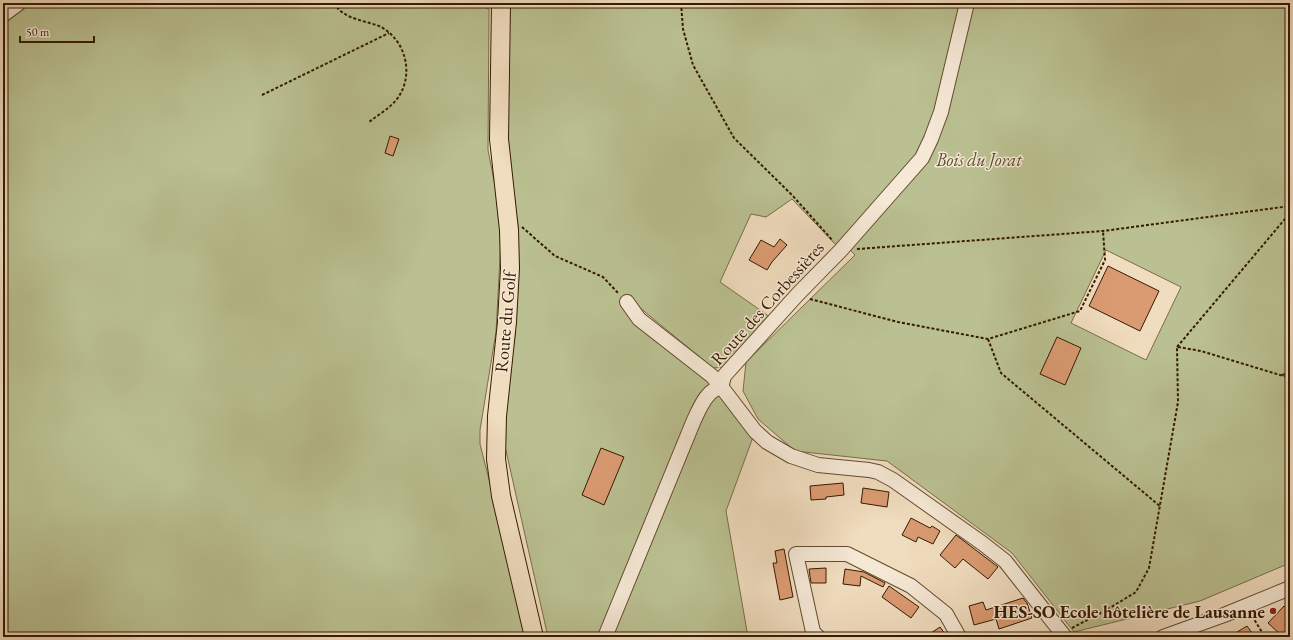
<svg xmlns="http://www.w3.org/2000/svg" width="1293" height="640" font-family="'EB Garamond',serif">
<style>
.green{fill:#bac091;stroke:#786d48;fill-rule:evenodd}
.building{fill:#db9b72;stroke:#351a00}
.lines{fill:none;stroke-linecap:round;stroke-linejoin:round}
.minor-casing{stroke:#644a30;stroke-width:16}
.major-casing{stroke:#351a00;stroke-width:20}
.path{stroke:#351a00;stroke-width:2;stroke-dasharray:3 2;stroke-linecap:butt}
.minor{stroke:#f5e8d5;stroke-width:14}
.major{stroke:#f0dcbe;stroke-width:18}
.poi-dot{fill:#8f2418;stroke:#f5e8d5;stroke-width:1.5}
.labels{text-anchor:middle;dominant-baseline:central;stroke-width:3;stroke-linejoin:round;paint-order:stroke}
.park-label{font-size:18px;font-style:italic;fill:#5d4c2c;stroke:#f5e8d5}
.street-label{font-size:18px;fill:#351a00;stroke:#f5e8d5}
.poi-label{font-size:18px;font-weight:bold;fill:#351a00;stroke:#f5e8d5;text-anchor:end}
</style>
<rect width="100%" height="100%" fill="#f0dcbe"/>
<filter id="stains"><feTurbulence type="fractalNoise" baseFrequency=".005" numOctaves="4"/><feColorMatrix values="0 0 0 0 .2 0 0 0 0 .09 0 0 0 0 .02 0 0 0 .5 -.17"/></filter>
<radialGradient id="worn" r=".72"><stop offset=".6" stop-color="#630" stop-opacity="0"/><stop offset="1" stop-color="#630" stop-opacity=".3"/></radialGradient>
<g class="green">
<polygon points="3,3 474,3 489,9 488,150 502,221 496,332 480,430 480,444 528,634 523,637 3,637"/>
<path d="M506,3H1290V563L1200,601L1074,632L1012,553L887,461L795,451L758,419L743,391L746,362L855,255L842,242L838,247L792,199L766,217L751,214L720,282L770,317L726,367L713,368L639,307L633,319L717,390L753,437L726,511L748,637H548L502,433L515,335L518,224L505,150ZM1106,250L1181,287L1146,360L1071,323Z"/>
</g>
<g class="building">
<polygon points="390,136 399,139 393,156 385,153"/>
<polygon points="780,239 787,245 772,262 767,270 749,260 761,240 774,247"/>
<polygon points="1108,266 1159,291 1140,331 1089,306"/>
<polygon points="1057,337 1081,348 1065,385 1040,374"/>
<polygon points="601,448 624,457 604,505 582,495"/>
<polygon points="843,483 844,495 826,497 826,499 811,500 810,486"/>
<polygon points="863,488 889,492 887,507 861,503"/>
<polygon points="911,518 930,528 932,526 940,531 933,544 918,537 916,542 902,535"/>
<polygon points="956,535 998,567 988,579 963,559 955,568 940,555"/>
<polygon points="784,549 793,597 780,600 773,563 777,563 775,551"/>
<polygon points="826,568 826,583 811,583 809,569"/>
<polygon points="845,569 864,572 885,583 883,587 861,576 860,586 843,584"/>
<polygon points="889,586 919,607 911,618 882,597"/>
<polygon points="1023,598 1027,603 1032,618 999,629 996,619 974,625 969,606 983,602 986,610"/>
<polygon points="1284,606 1290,612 1290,637 1283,637 1268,623"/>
<polygon points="1247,626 1255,637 1229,637"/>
<polygon points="940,627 947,637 925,637"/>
</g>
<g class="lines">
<defs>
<g id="minor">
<polyline points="3,15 19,3"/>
<polyline points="627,302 639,319 712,376 726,393 755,431 767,442 791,456 818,465 869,470 878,472 893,480 982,543 1005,561 1065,637"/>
<polyline points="721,388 724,376 797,295 841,250 922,158 931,139 941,112 967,3"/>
<path d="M605,637L694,420C699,410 707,388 721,388"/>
<polyline points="818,637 813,632 796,554 847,554 911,586 946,614 959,637"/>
<polyline points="1163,637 1224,615 1290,588"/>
</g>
<polyline id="major" points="501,3 499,139 509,230 510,268 507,322 497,416 496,459 501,496 534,637"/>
</defs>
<use href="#minor" class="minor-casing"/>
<use href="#major" class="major-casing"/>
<g class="path">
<path d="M334,3C343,19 363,20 379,26C406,39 415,75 397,99C390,108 378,115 369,122"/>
<polyline points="681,3 683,29 693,65 734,138 793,196 833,241"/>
<polyline points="262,95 389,33"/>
<polyline points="522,227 555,256 603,277 619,294"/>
<polyline points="857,249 1103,231 1290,206"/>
<polyline points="810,299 898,322 988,339 1080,311 1105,260 1103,231"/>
<polyline points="988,339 1001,373 1161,507"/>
<polyline points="1177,347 1290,213"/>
<polyline points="1178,347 1201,351 1290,378"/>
<polyline points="1282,375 1290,373"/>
<polyline points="1252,616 1265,637"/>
<polyline points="1072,628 1108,609 1136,592 1149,568 1178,402 1177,347"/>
</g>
<use href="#minor" class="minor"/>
<use href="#major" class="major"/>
</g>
<circle class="poi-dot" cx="1273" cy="611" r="4"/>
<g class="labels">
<g class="park-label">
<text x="979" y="159">Bois du Jorat</text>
</g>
<g class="street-label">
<text transform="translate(767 303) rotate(-48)">Route des Corbessières</text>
<text transform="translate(505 322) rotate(-85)">Route du Golf</text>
</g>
<g class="poi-label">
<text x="1265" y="611">HES-SO Ecole hôtelière de Lausanne</text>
</g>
</g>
<rect width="1293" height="640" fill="none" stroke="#f0dcbe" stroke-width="16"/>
<rect x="4" y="4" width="1285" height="632" fill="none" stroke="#351a00" stroke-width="2"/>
<rect x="8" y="8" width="1277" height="624" fill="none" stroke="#351a00"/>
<path d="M20 36v6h74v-6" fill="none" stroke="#351a00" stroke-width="2"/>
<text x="26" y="36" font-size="12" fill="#351a00" stroke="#f5e8d5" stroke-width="3" paint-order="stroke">50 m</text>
<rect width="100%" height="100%" filter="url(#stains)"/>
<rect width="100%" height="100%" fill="url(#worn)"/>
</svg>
